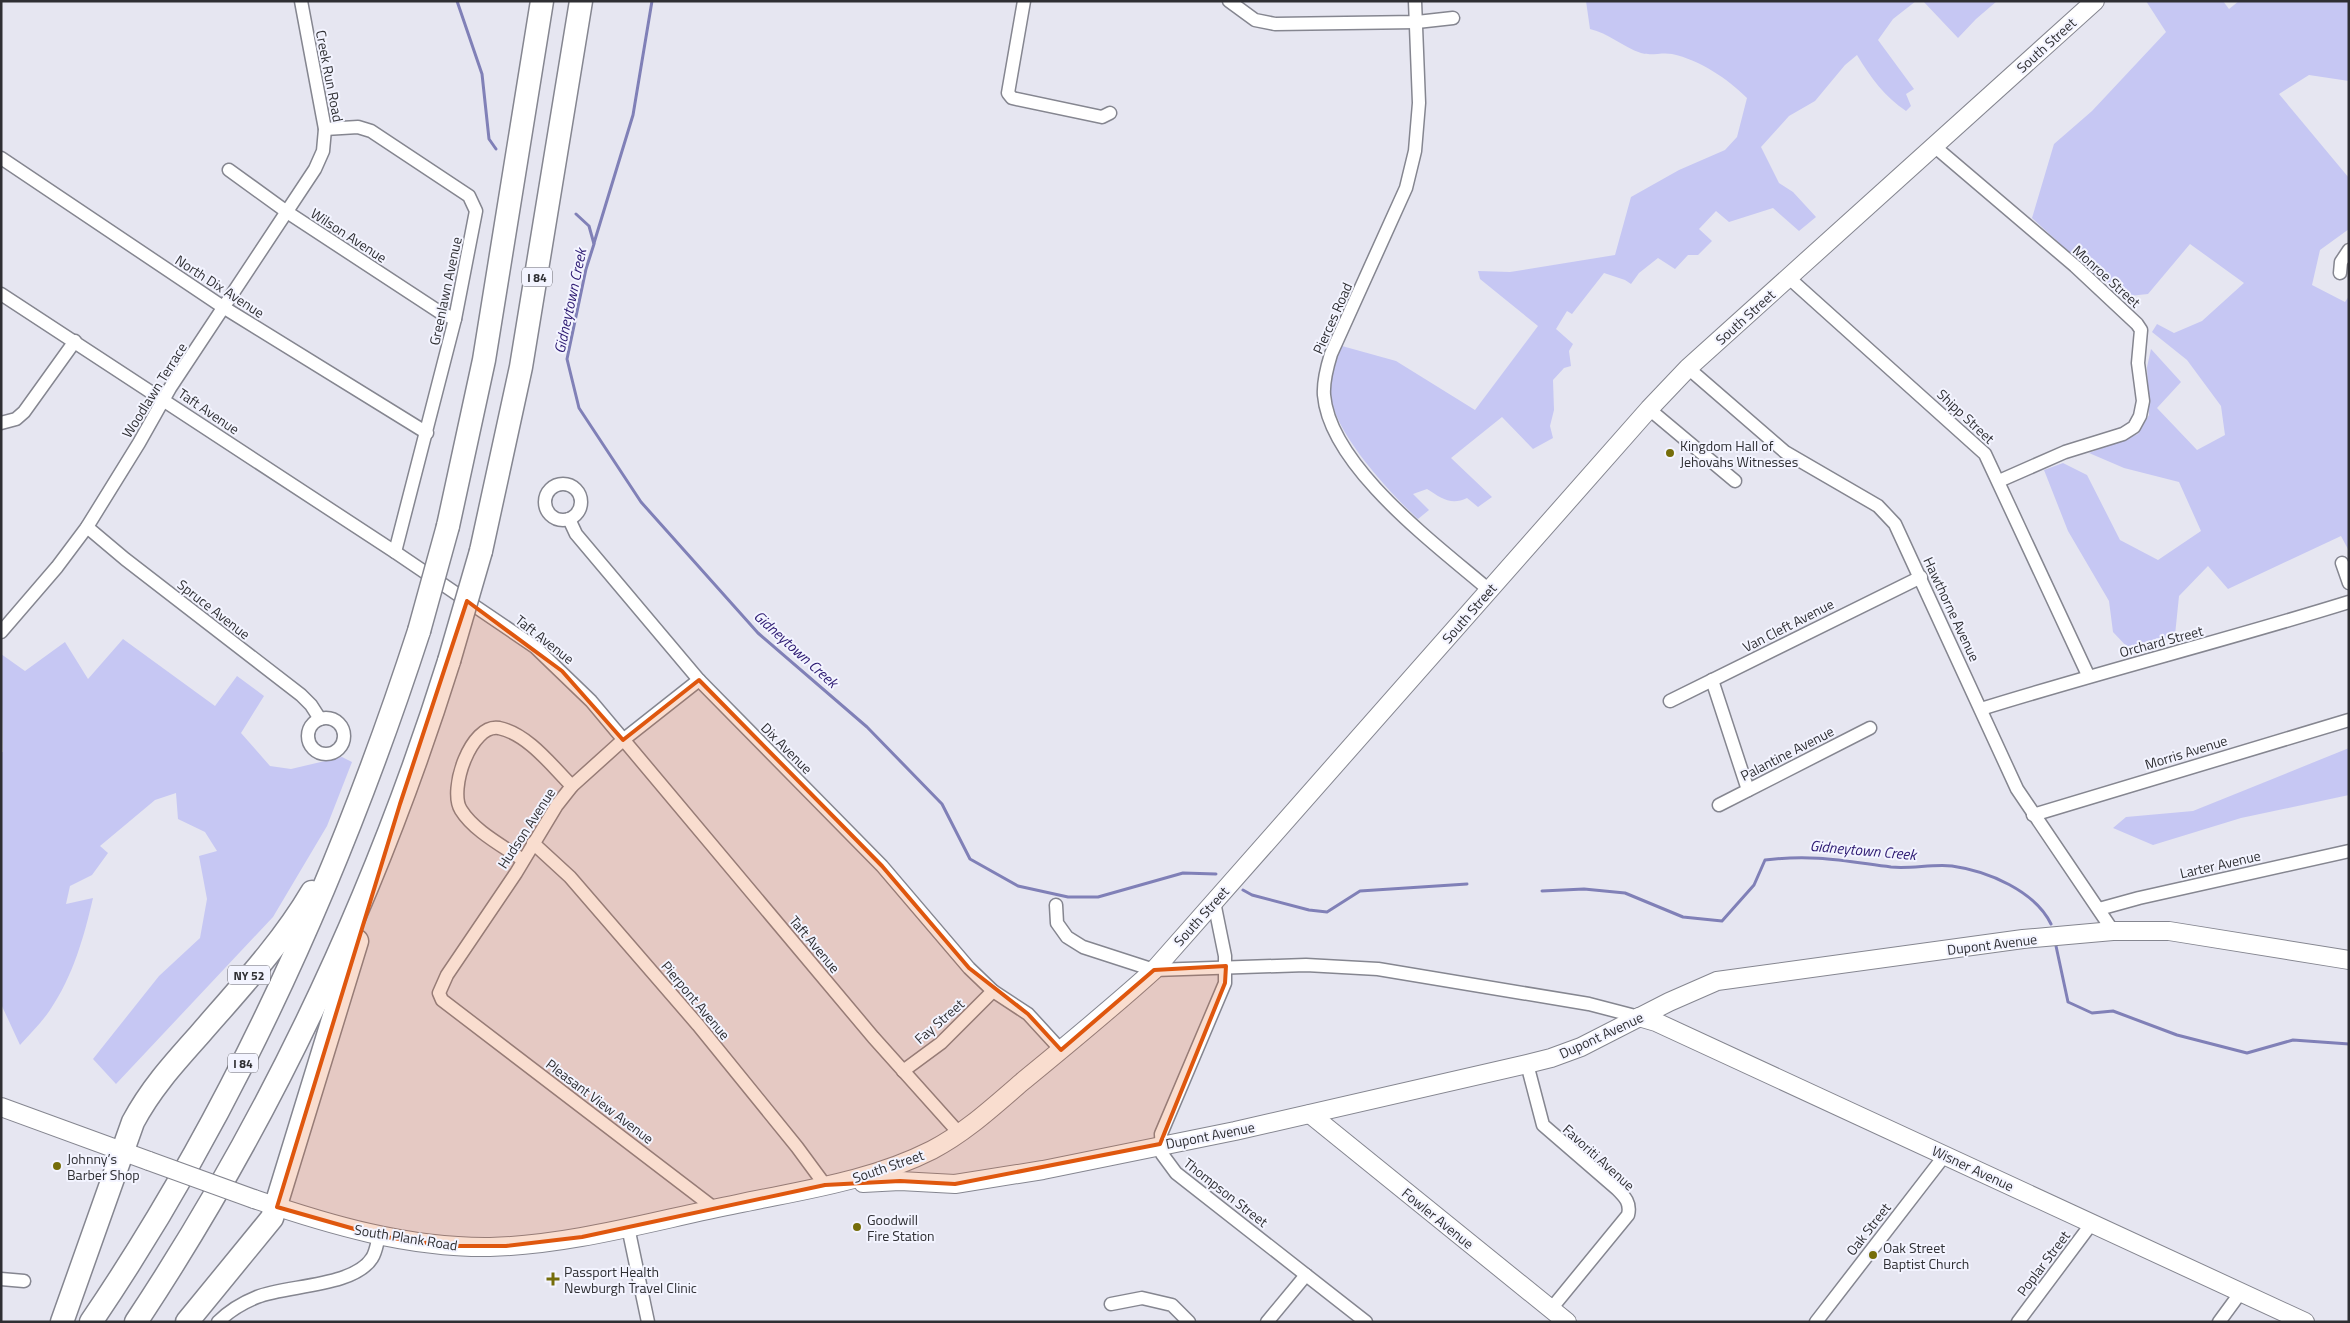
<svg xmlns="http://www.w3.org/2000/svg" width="2350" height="1323" font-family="'Titillium Web',sans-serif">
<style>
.green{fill:#c6c7f3}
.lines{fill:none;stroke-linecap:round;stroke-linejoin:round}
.stream{stroke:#8080b7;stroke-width:3}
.street-casing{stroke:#858690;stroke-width:15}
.secondary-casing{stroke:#858690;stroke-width:20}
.highway-casing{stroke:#858690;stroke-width:25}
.street{stroke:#fff;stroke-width:12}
.secondary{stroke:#fff;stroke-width:18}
.highway{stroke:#fff;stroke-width:22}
.secondary-bridge-casing{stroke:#858690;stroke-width:20;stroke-linecap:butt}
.highway-bridge-casing{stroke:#858690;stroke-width:25;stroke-linecap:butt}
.secondary-bridge{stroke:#fff;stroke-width:18}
.highway-bridge{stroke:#fff;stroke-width:22}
.marked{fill:#df570e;fill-opacity:0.2;stroke:#df570e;stroke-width:4;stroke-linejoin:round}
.poi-dot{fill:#756d0a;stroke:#f3f4ff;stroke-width:2}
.labels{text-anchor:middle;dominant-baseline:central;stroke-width:4;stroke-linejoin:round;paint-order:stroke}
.shield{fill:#f3f4ff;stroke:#6a6a70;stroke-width:1}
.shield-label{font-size:12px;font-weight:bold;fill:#2f2f33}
.street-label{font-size:14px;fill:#2f2f33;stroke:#f3f4ff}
.poi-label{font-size:14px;fill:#2f2f33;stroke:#f3f4ff;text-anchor:start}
.water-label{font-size:15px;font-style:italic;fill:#2b1871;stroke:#f3f4ff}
</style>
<rect width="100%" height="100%" fill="#e6e6f1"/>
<g class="green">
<path d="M1586,1H1916L1893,19L1878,40L1914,89L1906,94L1911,106L1906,111C1885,97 1871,78 1857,55L1845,65L1815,101L1789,116L1761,147L1779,183L1793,192L1816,217L1799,231L1773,208L1729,222L1716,211L1699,229L1712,241L1698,255H1688L1675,269L1658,258L1639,273L1631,284L1625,280L1604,273L1572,314L1567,311L1556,329L1573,344L1569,351L1571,366L1564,368L1553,380L1554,410L1550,426L1553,438L1533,449L1502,417L1451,458L1492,497L1478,507L1467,498C1451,506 1441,498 1427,489L1413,494L1429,510L1418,519C1389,492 1335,434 1330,394C1328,376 1335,362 1342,346L1396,361L1475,410L1538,326L1480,279L1478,271L1510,272L1615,255L1631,197L1679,170L1725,150L1737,137L1747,98C1728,79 1700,60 1672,54C1662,52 1651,56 1641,53C1623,47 1608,33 1590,29Z"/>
<polygon points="1923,1 1997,1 1976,19 1958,38"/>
<polygon points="2146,1 2223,1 2229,9 2239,1 2349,1 2349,81 2309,75 2279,94 2349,178 2349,229 2320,250 2312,285 2345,302 2349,296 2349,551 2341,536 2228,589 2208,566 2179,596 2175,635 2130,650 2113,632 2109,601 2068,531 2044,470 2063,463 2087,475 2120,540 2158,560 2201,531 2179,482 2124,468 2089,453 2138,434 2149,415 2147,367 2151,349 2181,382 2157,408 2197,450 2225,435 2221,406 2187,360 2152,332 2157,324 2174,333 2202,321 2244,283 2190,244 2148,294 2129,296 2092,273 2032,218 2054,144 2092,111 2166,32"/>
<path d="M123,639L215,706L237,676L264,696L241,733L270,766L291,769L342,757L352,762L327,826L273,917L116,1084L93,1059L159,976L200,938L207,899L199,856L217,851L205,832L178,819L176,793L155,800L100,846L108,853L92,875L70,886L66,904L93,898C84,937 73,976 50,1010C42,1022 30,1034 20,1045L1,1004V752H3L1,654L25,671L65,642L88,679Z"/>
<polygon points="2349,748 2349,795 2241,818 2153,845 2113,828 2126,817 2193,811"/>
</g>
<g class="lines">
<g class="stream">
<polyline points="457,1 482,74 489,139 496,149"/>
<polyline points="576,214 589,226 594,244 586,269 567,359 579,408 641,502 758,633 867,727 942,804 970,859 1018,886 1068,897 1098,897 1183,873 1216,874"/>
<polyline points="594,243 633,115 652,1"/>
<polyline points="1243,890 1252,895 1309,910 1327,912 1360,891 1467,884"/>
<path d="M1542,891L1584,889L1625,893L1683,917L1722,921L1754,885L1765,860C1814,854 1844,861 1891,867C1911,869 1932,864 1952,866C1988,871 2035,891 2051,924"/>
<polyline points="2056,946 2068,1002 2092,1013 2113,1011 2177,1035 2247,1053 2293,1040 2349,1044"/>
</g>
<defs>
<g id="street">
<polyline points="1024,1 1008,93 1012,98 1102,117 1110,113"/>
<polyline points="1229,1 1255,20 1275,24 1417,22 1453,18"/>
<path d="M1415,1L1419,103L1415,151L1406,188L1331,354C1327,367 1323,381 1324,395C1330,467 1438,546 1489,590"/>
<polyline points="325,129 358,127 371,131 469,196 476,211 455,319 395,552"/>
<polyline points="1934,146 2075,266 2137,324 2141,330 2138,363 2143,401 2140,416 2134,427 2123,434 2065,452 1999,481"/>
<polyline points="1,158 223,307 427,433"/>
<polyline points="229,170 287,212 441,313 455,319"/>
<polyline points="2340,273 2341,262 2349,250"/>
<polyline points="1789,278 1985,454 2088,675"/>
<polyline points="1,294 395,552 535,647 591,701 873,1037 959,1133"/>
<polyline points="1688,368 1785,452 1878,506 1895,524 2017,789 2113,931"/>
<polyline points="1649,409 1735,481"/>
<polyline points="1,423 16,419 24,412 75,341"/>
<circle cx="563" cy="502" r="18"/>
<polyline points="569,519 576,534 699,680 882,866 969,968 993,991 1028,1014 1061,1050"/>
<polyline points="87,527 125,559 301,695 311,705 320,719"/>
<polyline points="2342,563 2349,583"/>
<polyline points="1,632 57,567 87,527 139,443 170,388 315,169 323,151 325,129 301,1"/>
<polyline points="699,680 623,740 572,786 557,805 516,873 447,975 439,993 442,1000 714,1208"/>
<polyline points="1712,680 1748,790"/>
<polyline points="1670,701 1921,577"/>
<path d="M1981,709C2103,671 2227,640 2349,602"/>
<circle cx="326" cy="736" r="18"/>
<polyline points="1719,805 1870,728"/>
<polyline points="2033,815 2349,720"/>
<polyline points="533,843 570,877 698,1025 797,1147 825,1185"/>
<path d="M523,860C503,846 474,831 461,810C448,790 471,723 499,728C528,734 552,766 572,786"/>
<polyline points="1214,902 1225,956 1225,983 1161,1134 1162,1154 1176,1173 1366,1322"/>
<polyline points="1056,905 1057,923 1067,937 1083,947 1154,970 1306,965 1378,969 1589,1004 1639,1017"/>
<polyline points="2099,909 2139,898 2349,851"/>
<path d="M1527,1064L1543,1125L1617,1189C1625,1197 1631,1203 1628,1215L1551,1309"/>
<polyline points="903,1071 941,1043 993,991"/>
<polyline points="628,1227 648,1322"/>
<polyline points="1,1279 24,1281"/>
<polyline points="1111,1304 1142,1298 1172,1305 1189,1322"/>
<path d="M218,1322C229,1311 242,1303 257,1297C286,1285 354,1287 372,1258C376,1252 377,1243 379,1236"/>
<polyline points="1267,1322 1306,1275"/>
<polyline points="1816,1322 1945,1155"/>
<polyline points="2018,1322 2092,1223"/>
<polyline points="2219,1322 2241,1292"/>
</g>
<g id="secondary">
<polyline points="1639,1017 1656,1022 2305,1322"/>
<polyline points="1,1107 149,1161"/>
<polyline points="1310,1114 1567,1322"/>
<polyline points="863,1183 900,1181 955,1184 1043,1170 1235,1131 1527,1064 1551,1058 1581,1047 1669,1002 1717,981 2023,939 2113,931 2169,931 2349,960"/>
<path d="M254,1199C330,1225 408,1248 490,1247C573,1245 656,1220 737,1204C803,1190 871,1181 932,1150C965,1133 994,1106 1022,1082C1067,1045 1111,1009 1154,970L1649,409L1688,368L2095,1"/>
</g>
<g id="highway">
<polyline points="448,526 484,360 542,1"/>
<polyline points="481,551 521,367 581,1"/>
<path d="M62,1322L133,1122C151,1088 175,1062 200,1034C239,989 282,943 312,892"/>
<path d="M91,1322C235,1110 340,874 419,631"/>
<path d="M136,1322C271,1118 376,894 449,661"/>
<polyline points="187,1322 272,1218 357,941"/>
</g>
</defs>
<use href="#street" class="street-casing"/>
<use href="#secondary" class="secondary-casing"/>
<use href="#highway" class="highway-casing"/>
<use href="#street" class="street"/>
<use href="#secondary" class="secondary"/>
<use href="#highway" class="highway"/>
<defs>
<polyline id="secondary-bridge" points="149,1161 254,1199"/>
<g id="highway-bridge">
<polyline points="419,631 448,526"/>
<polyline points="449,661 481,551"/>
</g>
</defs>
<use href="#secondary-bridge" class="secondary-bridge-casing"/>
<use href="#highway-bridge" class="highway-bridge-casing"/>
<use href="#secondary-bridge" class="secondary-bridge"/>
<use href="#highway-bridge" class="highway-bridge"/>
</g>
<path class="marked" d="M467,601L562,671L623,740L699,680L882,866L969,968L1028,1014L1061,1050L1154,970L1226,966L1225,983L1160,1144L955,1184L900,1181L825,1185L582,1237L506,1246H447L379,1236L277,1207L400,804Z"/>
<g class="poi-dot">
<circle cx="1670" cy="453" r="5"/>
<circle cx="57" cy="1166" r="5"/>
<circle cx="857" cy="1227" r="5"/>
<circle cx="1873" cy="1255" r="5"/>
<path d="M550.5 1271.5h5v5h5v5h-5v5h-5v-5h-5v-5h5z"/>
</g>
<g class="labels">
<g class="shield">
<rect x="522" y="267.5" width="30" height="19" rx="4"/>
<rect x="228" y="965.5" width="42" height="19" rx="4"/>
<rect x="228" y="1053.5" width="30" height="19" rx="4"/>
</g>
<g class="shield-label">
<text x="537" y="277">I 84</text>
<text x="249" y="975">NY 52</text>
<text x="243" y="1063">I 84</text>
</g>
<g class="street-label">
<text transform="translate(2046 45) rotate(-42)">South Street</text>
<text transform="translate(330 76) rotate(79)">Creek Run Road</text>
<text transform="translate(349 235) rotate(33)">Wilson Avenue</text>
<text transform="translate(2107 276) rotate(42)">Monroe Street</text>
<text transform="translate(220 286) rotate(33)">North Dix Avenue</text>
<text transform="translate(445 291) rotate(-78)">Greenlawn Avenue</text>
<text transform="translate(1745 317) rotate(-42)">South Street</text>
<text transform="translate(1332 318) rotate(-66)">Pierces Road</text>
<text transform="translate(154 390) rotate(-58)">Woodlawn Terrace</text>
<text transform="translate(209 411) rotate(34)">Taft Avenue</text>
<text transform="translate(1966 416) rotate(43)">Shipp Street</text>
<text transform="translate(214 609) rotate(38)">Spruce Avenue</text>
<text transform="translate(1952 609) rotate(65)">Hawthorne Avenue</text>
<text transform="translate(1469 613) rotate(-49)">South Street</text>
<text transform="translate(1788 625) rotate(-27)">Van Cleft Avenue</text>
<text transform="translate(545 639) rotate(38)">Taft Avenue</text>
<text transform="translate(2161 641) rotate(-15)">Orchard Street</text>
<text transform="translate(787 748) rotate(45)">Dix Avenue</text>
<text transform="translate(2186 752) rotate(-17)">Morris Avenue</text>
<text transform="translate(1787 753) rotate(-27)">Palantine Avenue</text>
<text transform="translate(526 828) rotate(-57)">Hudson Avenue</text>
<text transform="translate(2220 864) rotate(-13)">Larter Avenue</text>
<text transform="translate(1201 916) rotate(-48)">South Street</text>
<text transform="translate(815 944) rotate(50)">Taft Avenue</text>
<text transform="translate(1992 944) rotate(-7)">Dupont Avenue</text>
<text transform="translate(696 1000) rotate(50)">Pierpont Avenue</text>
<text transform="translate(939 1021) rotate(-41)">Fay Street</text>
<text transform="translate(1601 1035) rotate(-25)">Dupont Avenue</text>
<text transform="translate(600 1101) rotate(37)">Pleasant View Avenue</text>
<text transform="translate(1210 1135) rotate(-11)">Dupont Avenue</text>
<text transform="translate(1599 1157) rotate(42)">Favoriti Avenue</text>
<text transform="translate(888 1166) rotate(-19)">South Street</text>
<text transform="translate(1973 1168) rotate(25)">Wisner Avenue</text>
<text transform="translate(1226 1192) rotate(38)">Thompson Street</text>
<text transform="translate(1438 1218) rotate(39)">Fowler Avenue</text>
<text transform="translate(1868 1229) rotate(-52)">Oak Street</text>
<text transform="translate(406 1237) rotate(9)">South Plank Road</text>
<text transform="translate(2043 1263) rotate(-53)">Poplar Street</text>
</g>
<g class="poi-label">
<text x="1680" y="445">Kingdom Hall of<tspan x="1680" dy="16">Jehovahs Witnesses</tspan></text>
<text x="67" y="1158">Johnny’s<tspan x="67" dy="16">Barber Shop</tspan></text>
<text x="867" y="1219">Goodwill<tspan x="867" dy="16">Fire Station</tspan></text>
<text x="1883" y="1247">Oak Street<tspan x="1883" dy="16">Baptist Church</tspan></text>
<text x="564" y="1271">Passport Health<tspan x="564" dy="16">Newburgh Travel Clinic</tspan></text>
</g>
<g class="water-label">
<text transform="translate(570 301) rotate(-78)">Gidneytown Creek</text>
<text transform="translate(796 649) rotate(42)">Gidneytown Creek</text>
<text transform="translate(1863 850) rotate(5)">Gidneytown Creek</text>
</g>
</g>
<rect width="2350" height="1323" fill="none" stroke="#2f2f33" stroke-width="5"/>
</svg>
